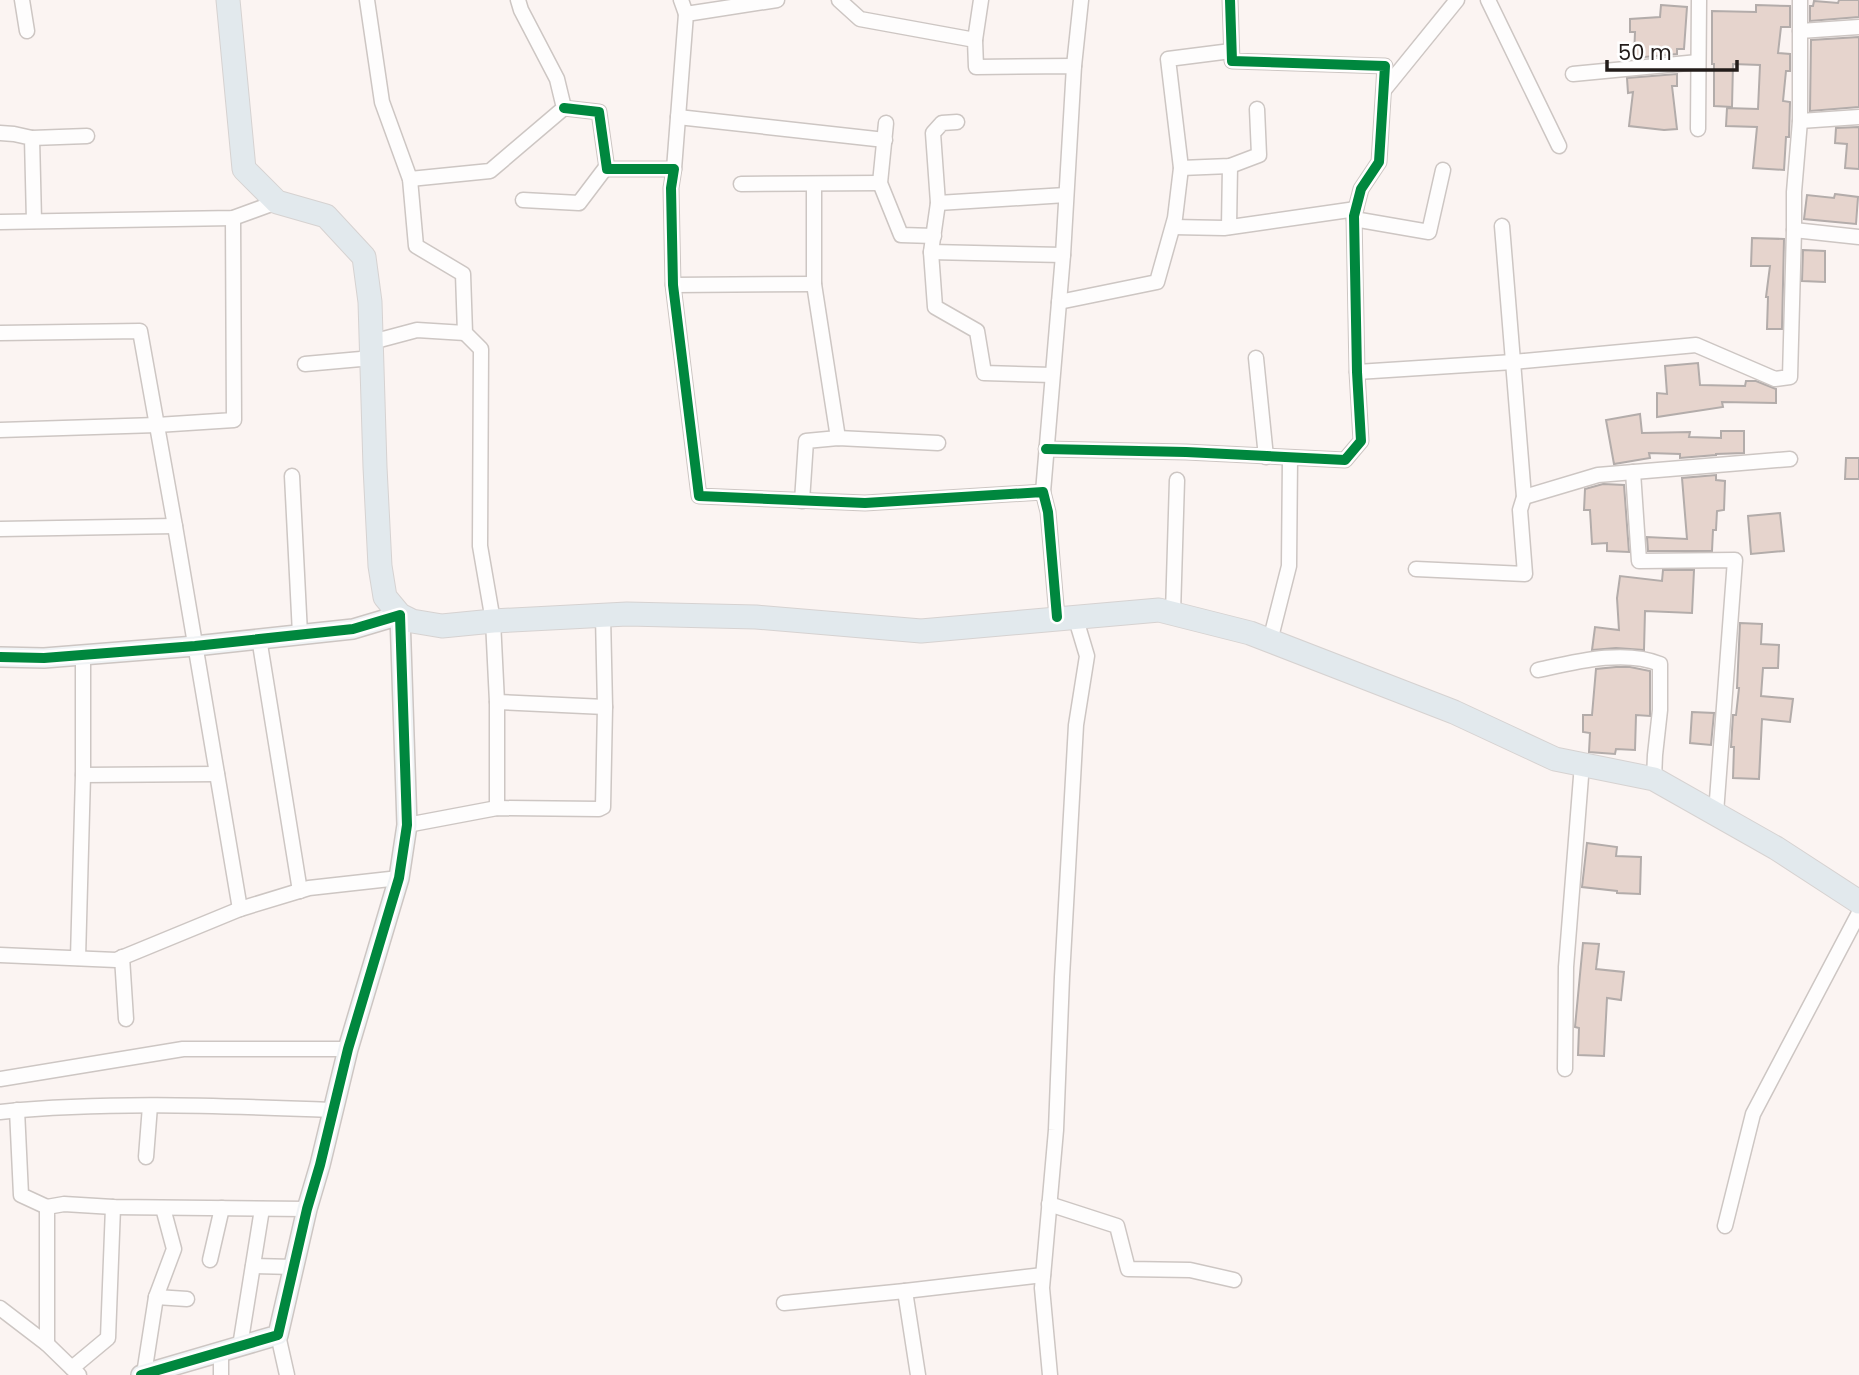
<svg xmlns="http://www.w3.org/2000/svg" width="1859" height="1375" font-family="Poppins,sans-serif">
<style>
.building{fill:#e6d4cd;stroke:#b3acaa;stroke-width:2}
.lines{fill:none;stroke-linecap:round;stroke-linejoin:round}
.street-casing{stroke:#cdc6c3;stroke-width:17}
.secondary-casing{stroke:#cdc6c3;stroke-width:22}
.primary-casing{stroke:#d6d2d1;stroke-width:25}
.street{stroke:#fefdfd;stroke-width:14}
.secondary{stroke:#f0f3f5;stroke-width:19}
.primary{stroke:#e2e9ed;stroke-width:23}
.cycleway-casing{stroke:#fff;stroke-width:15}
.cycleway{stroke:#00873e;stroke-width:10}
</style>
<rect width="100%" height="100%" fill="#fbf4f2"/>
<g class="building">
<polygon points="1839,0 1859,0 1859,17 1810,21 1810,6 1813,6 1814,1 1838,3"/>
<polygon points="1661,5 1687,7 1684,49 1677,49 1677,54 1634,58 1635,32 1630,32 1630,19 1660,17"/>
<polygon points="1756,5 1790,6 1790,27 1781,27 1778,53 1790,54 1790,71 1786,71 1783,101 1790,102 1789,137 1786,137 1784,170 1753,168 1757,127 1726,126 1727,108 1758,109 1760,65 1733,64 1732,107 1714,106 1714,64 1712,64 1712,11 1756,12"/>
<polygon points="1859,37 1859,107 1810,111 1811,40"/>
<polygon points="1677,74 1677,86 1672,86 1677,129 1664,130 1629,126 1633,92 1628,93 1627,78"/>
<polygon points="1859,127 1859,169 1845,168 1847,144 1835,143 1836,128"/>
<polygon points="1835,194 1858,197 1856,224 1804,219 1807,195 1834,198"/>
<polygon points="1752,238 1784,239 1782,329 1767,329 1768,297 1766,297 1770,266 1751,266"/>
<polygon points="1803,250 1825,251 1825,282 1802,281"/>
<polygon points="1698,363 1700,385 1745,386 1746,381 1756,381 1776,389 1776,403 1722,402 1723,407 1657,417 1657,393 1667,394 1665,366"/>
<polygon points="1640,414 1642,433 1690,432 1689,437 1721,438 1721,431 1744,431 1744,453 1716,454 1716,455 1680,458 1680,454 1649,453 1650,458 1614,464 1606,420"/>
<polygon points="1846,458 1859,458 1859,479 1845,479"/>
<polygon points="1716,475 1716,480 1725,481 1724,510 1717,511 1716,530 1713,530 1712,551 1648,551 1647,537 1687,539 1682,478"/>
<polygon points="1603,484 1624,485 1629,552 1607,551 1607,543 1592,544 1590,510 1584,510 1585,489"/>
<polygon points="1780,513 1784,551 1751,554 1748,516"/>
<polygon points="1663,570 1694,570 1692,613 1645,611 1644,650 1616,648 1592,650 1595,627 1619,630 1617,598 1620,576 1662,581"/>
<polygon points="1740,623 1762,624 1761,644 1779,645 1778,668 1763,668 1761,696 1793,699 1790,722 1762,719 1759,779 1733,778 1734,747 1731,747 1733,715 1736,715 1739,688 1737,688"/>
<polygon points="1616,667 1630,667 1650,671 1650,716 1636,715 1635,750 1616,749 1615,754 1589,752 1590,733 1583,732 1583,715 1592,715 1596,669"/>
<polygon points="1692,712 1714,713 1711,745 1690,743"/>
<polygon points="1587,843 1617,847 1616,856 1641,857 1640,894 1617,893 1617,891 1582,887"/>
<polygon points="1583,943 1599,944 1596,969 1624,972 1621,1000 1607,998 1604,1056 1578,1055 1579,1028 1575,1027"/>
</g>
<g class="lines">
<defs>
<g id="street">
<polyline points="22,0 27,31"/>
<polyline points="367,0 382,102 410,179 416,246 463,274 465,333 481,349 480,546 493,621 497,702 497,808"/>
<polyline points="681,0 686,14"/>
<polyline points="839,0 860,19 975,40 976,67 1074,66 1063,255 1043,492"/>
<polyline points="1488,0 1559,146"/>
<polyline points="1800,31 1859,27"/>
<polyline points="975,40 981,0"/>
<polyline points="1074,66 1081,0"/>
<polyline points="1573,74 1698,62"/>
<polyline points="1384,90 1457,0"/>
<polyline points="564,108 599,112 607,169 674,169 671,188 673,285 699,496 865,503 1043,492 1048,512 1057,617"/>
<polyline points="678,117 885,140"/>
<polyline points="1800,121 1859,117"/>
<polyline points="957,122 942,123 933,133 938,203 931,252 935,307 977,331 984,373 1052,375"/>
<polyline points="886,123 880,183 901,235 934,236"/>
<polyline points="1698,129 1699,0"/>
<polyline points="0,133 14,134 32,138 34,221"/>
<polyline points="32,138 87,136"/>
<polyline points="1181,168 1230,166 1259,155 1257,109"/>
<polyline points="674,169 686,14 777,0"/>
<polyline points="410,179 490,171 564,108 557,79 521,10 518,0"/>
<polyline points="741,184 880,183"/>
<polyline points="814,184 814,284 838,438"/>
<polyline points="523,200 579,203 607,166"/>
<polyline points="938,203 1066,195"/>
<polyline points="1354,219 1429,232 1443,170"/>
<polyline points="0,222 233,218 277,202"/>
<polyline points="1173,227 1224,228 1356,209"/>
<polyline points="1229,227 1230,166"/>
<polyline points="1794,230 1859,237"/>
<polyline points="931,252 1063,255"/>
<polyline points="673,285 814,284"/>
<polyline points="1059,302 1157,282 1175,218 1181,168 1168,59 1231,51"/>
<polyline points="0,333 140,331 175,526 240,909"/>
<polyline points="372,342 417,330 465,333"/>
<polyline points="1256,358 1266,457"/>
<polyline points="305,364 372,358"/>
<polyline points="1357,372 1513,362 1696,345 1775,379 1790,377 1794,230 1794,192 1800,121 1800,0"/>
<polyline points="0,430 157,425 234,420 233,218"/>
<polyline points="1046,449 1186,452 1345,460 1361,441 1357,372 1354,216 1361,189 1379,162 1385,66 1232,61 1230,0"/>
<polyline points="1633,472 1639,561 1735,560 1716,813"/>
<polyline points="292,476 300,634"/>
<polyline points="1524,497 1598,475 1790,459"/>
<polyline points="802,501 806,441 838,438 938,443"/>
<polyline points="0,529 175,526"/>
<polyline points="1416,569 1525,574 1520,510 1524,497 1502,226"/>
<polyline points="1173,613 1177,480"/>
<polyline points="259,638 300,891"/>
<polyline points="1270,641 1289,566 1290,458"/>
<path d="M1538,670C1575,662 1624,649 1660,664V710L1655,755L1654,779"/>
<polyline points="497,702 605,707"/>
<polyline points="83,775 217,774"/>
<polyline points="407,825 497,808 599,809 603,807 605,707 603,616"/>
<polyline points="0,955 116,960 240,909 309,888 399,878"/>
<polyline points="122,957 126,1019"/>
<polyline points="78,958 83,775 83,654"/>
<polyline points="1565,1069 1566,967 1582,764"/>
<polyline points="0,1079 183,1049 348,1049"/>
<polyline points="17,1110 21,1195 47,1207"/>
<path d="M0,1112C110,1101 222,1106 333,1110"/>
<polyline points="146,1157 150,1106"/>
<polyline points="1049,1204 1117,1226 1128,1269 1190,1270 1234,1280"/>
<polyline points="1725,1226 1753,1114 1859,913"/>
<polyline points="210,1260 222,1208"/>
<polyline points="253,1266 294,1267"/>
<polyline points="156,1297 187,1299"/>
<polyline points="784,1303 905,1291"/>
<polyline points="0,1308 47,1344 79,1375"/>
<polyline points="278,1335 287,1375"/>
<polyline points="47,1344 47,1207 64,1204 113,1207 307,1209"/>
<polyline points="240,1346 262,1209"/>
<polyline points="72,1368 108,1338 113,1207"/>
<polyline points="144,1374 156,1297 174,1249 163,1208"/>
<polyline points="221,1375 221,1352"/>
<polyline points="918,1375 905,1291 1043,1275"/>
<polyline points="1050,1375 1042,1288 1056,1130 1062,977 1076,725 1087,656 1075,616"/>
</g>
<polyline id="secondary" points="0,657 44,658 195,646 353,629 400,615 407,825 399,878 348,1049 320,1165 307,1209 278,1335 141,1375"/>
<polyline id="primary" points="228,0 244,169 277,202 326,216 364,257 370,302 375,467 380,566 385,597 400,615 412,621 442,626 493,621 627,614 756,617 921,631 1159,610 1250,633 1454,712 1555,759 1654,779 1776,848 1859,902"/>
</defs>
<use href="#street" class="street-casing"/>
<use href="#secondary" class="secondary-casing"/>
<use href="#primary" class="primary-casing"/>
<use href="#street" class="street"/>
<use href="#secondary" class="secondary"/>
<use href="#primary" class="primary"/>
<defs>
<g id="cycleway">
<polyline points="564,108 599,112 607,169 674,169 671,188 673,285 699,496 865,503 1043,492 1048,512 1057,617"/>
<polyline points="1046,449 1186,452 1345,460 1361,441 1357,372 1354,216 1361,189 1379,162 1385,66 1232,61 1230,0"/>
<polyline points="0,657 44,658 195,646 353,629 400,615 407,825 399,878 348,1049 320,1165 307,1209 278,1335 141,1375"/>
</g>
</defs>
<use href="#cycleway" class="cycleway-casing"/>
<use href="#cycleway" class="cycleway"/>
</g>
<path d="M1607 60v10h130v-10" fill="none" stroke="#231c1a" stroke-width="3.5"/>
<text x="1618" y="60" font-size="21" fill="#231c1a" stroke="#ffffff" stroke-width="5" paint-order="stroke">50 m</text>
</svg>
